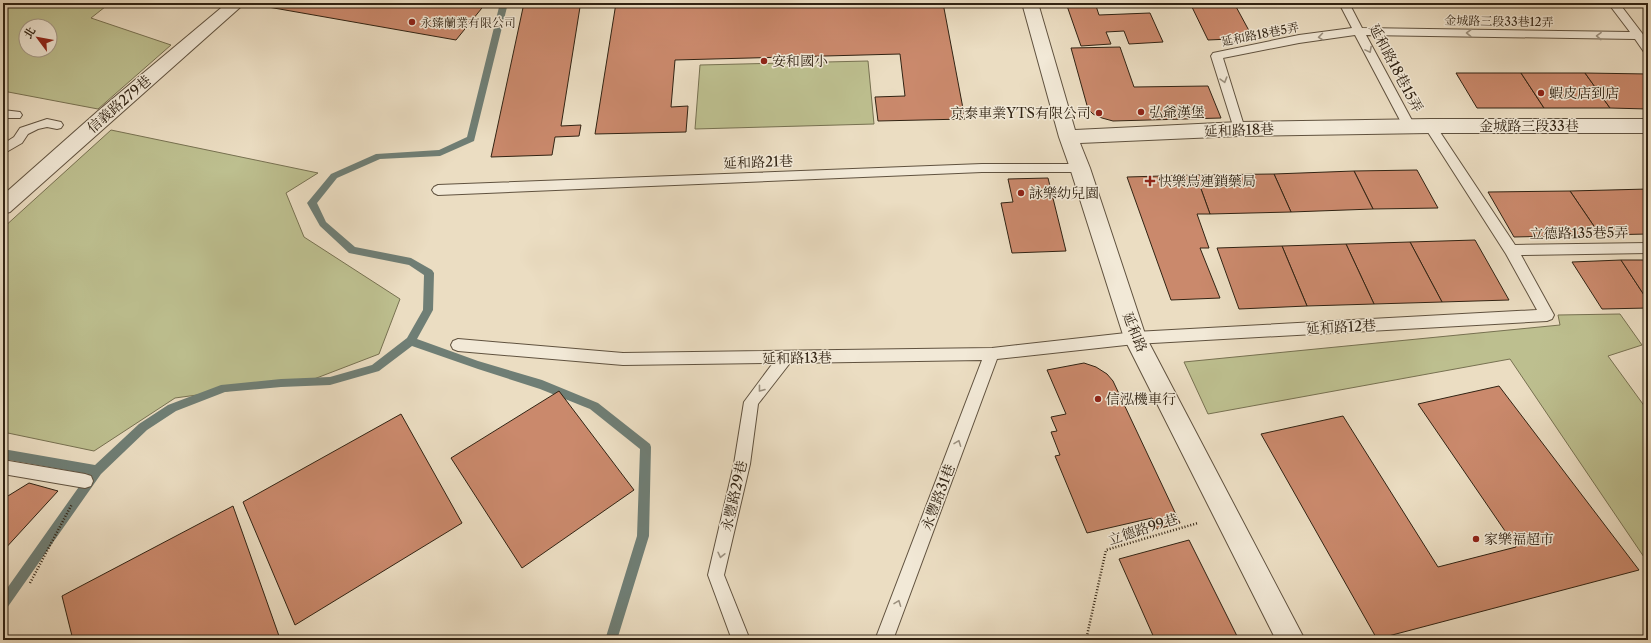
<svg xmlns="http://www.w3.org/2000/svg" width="1651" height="643" font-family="'Libre Caslon Text','Noto Serif TC',serif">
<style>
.green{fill:#bdbf8f;stroke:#777151;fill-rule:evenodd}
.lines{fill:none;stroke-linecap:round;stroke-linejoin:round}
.stream{fill:#6f7e75;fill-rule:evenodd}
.building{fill:#ca896c;stroke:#312313}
.service-casing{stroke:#60523f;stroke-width:2}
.minor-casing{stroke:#60523f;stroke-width:2}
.path{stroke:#312313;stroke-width:2.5;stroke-dasharray:1 2;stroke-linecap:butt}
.service{fill:#f2e9d7;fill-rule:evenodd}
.minor{fill:#f2e9d7;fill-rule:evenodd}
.oneway{stroke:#9b907f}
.poi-dot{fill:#8f2418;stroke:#f2e9d7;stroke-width:1.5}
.labels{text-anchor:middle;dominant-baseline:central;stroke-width:3;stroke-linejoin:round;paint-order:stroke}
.far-street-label{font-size:12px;fill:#312313;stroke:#f2e9d7}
.far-poi-label{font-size:12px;fill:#312313;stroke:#f2e9d7;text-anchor:start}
.poi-label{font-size:14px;fill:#312313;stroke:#f2e9d7;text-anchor:start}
.street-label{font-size:14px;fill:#312313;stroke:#f2e9d7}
</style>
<rect width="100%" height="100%" fill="#ebddc2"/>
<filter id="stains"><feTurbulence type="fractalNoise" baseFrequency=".005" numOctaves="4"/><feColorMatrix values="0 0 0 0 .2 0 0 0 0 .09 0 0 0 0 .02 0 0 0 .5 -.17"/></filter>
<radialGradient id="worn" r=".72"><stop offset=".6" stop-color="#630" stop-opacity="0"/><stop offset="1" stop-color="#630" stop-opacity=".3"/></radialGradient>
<g class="green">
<path d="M3,3H19L27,7L33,3H110L91,18L171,45L98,109L3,91ZM26,26H50V50H26Z"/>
<polygon points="868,61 874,124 695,129 700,65"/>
<polygon points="111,130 318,173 286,193 304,237 400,299 379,354 314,379 175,398 94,451 3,432 3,228"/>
<polygon points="1620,314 1642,345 1608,356 1648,411 1648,563 1510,359 1208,414 1184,362 1560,325 1558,315"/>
</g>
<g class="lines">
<polygon class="stream" points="500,3 508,3 474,141 440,156 380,159 337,178 317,203 326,222 355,247 411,258 432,270 434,273 433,310 417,339 478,361 542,380 598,403 650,444 651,447 649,536 617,640 605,640 637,536 640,449 590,409 540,389 478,369 412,346 379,371 330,385 281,387 225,392 176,411 147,430 101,474 7,608 3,610 3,594 88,474 3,459 3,449 95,465 139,424 168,405 221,385 281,379 330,377 372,365 407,338 423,310 424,275 409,265 349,253 320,226 307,203 331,174 376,154 439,150 467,137"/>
</g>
<g class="building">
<polygon points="253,3 486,3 456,40 251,4"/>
<polygon points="524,3 598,3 598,6 580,7 561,126 581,125 579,136 555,137 552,155 491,157"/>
<polygon points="616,3 943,3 965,119 878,121 875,97 905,96 900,54 675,60 671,107 688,106 686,132 595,134"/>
<polygon points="1066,3 1095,3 1099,15 1150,13 1163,42 1129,44 1124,31 1106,32 1111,44 1081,46"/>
<polygon points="1190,3 1234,3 1253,38 1208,40"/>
<polygon points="1120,47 1134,87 1208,86 1221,118 1113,121 1102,118 1093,114 1088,109 1071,48"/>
<polygon points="1456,73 1521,73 1544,108 1477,108"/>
<polygon points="1521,73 1585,73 1610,108 1544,108"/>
<polygon points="1585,73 1648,74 1648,109 1610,108"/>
<polygon points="1417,170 1438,208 1373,209 1354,171"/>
<polygon points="1354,171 1373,209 1291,212 1274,174"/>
<polygon points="1274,174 1291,212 1210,214 1196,175"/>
<polygon points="1196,175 1210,214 1197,214 1209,248 1200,248 1220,298 1171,300 1127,177"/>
<polygon points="1048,178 1066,251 1012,253 1001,203 1013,202 1008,179"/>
<polygon points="1648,189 1648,234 1600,235 1570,191"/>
<polygon points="1570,191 1600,235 1514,237 1488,192"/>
<polygon points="1475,240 1509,300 1442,302 1410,242"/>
<polygon points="1410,242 1442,302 1374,304 1346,244"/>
<polygon points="1346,244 1374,304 1307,306 1282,246"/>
<polygon points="1282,246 1307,306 1239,309 1217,248"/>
<polygon points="1621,260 1648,301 1648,308 1602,309 1572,262"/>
<polygon points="1621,260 1648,260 1648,301"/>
<polygon points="1084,363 1096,367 1107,374 1113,381 1180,523 1157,529 1152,518 1087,533 1055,456 1060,455 1051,432 1057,431 1051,417 1066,414 1047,370"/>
<polygon points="1499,386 1639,570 1377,639 1261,434 1343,416 1438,567 1516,547 1418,404"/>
<polygon points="559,391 634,490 522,568 451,458"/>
<polygon points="401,414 462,523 295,625 243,502"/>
<polygon points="29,483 58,491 3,551 3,499"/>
<polygon points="233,506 279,636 272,640 73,640 62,596"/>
<polygon points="1189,540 1239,640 1155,640 1119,559"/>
</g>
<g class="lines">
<defs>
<g id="service">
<polygon points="1339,3 1349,3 1362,28 1630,32 1608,3 1619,3 1648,41 1648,53 1644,52 1635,39 1366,35 1415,126 1413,129 1409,130 1405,129 1403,126 1355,35 1299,43 1223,58 1245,129 1243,132 1239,133 1235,132 1211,56 1213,53 1299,35 1352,28"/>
<polygon points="3,110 20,112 22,115 20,118 3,118"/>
<polygon points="47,119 61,122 63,125 61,128 57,129 47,127 38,129 28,134 22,143 3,154 3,144 14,137 20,128"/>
<polygon points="1430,122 1434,123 1515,245 1648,243 1648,253 1521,255 1554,315 1552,319 1547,321 1135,344 997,359 893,640 875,640 982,360 790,363 758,404 750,464 724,575 750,640 732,640 708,575 734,464 744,402 773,363 623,365 458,351 453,349 451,345 453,341 458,339 623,353 992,348 1135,332 1537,310 1506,254 1424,126 1426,123"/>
<polygon points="982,164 1080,164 1084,165 1086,168 1084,171 1080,172 982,172 438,195 434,193 432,190 434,187 438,185"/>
<polygon points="3,460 85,474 91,476 93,481 91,486 85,488 3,474"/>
</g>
<g id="minor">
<polygon points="227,3 245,3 10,212 3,214 3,195 98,111"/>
<polygon points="1022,3 1038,3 1075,130 1239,122 1430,119 1648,119 1648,133 1430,133 1239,136 1080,143 1090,168 1146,337 1305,640 1276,640 1124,338 1070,168 1059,137"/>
</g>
</defs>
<use href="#service" class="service-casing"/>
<use href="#minor" class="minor-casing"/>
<g class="path">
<polyline points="30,583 72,504"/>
<polyline points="1086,640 1106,550 1198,523"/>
</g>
<use href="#service" class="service"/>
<use href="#minor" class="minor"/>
</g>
<defs><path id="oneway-chevron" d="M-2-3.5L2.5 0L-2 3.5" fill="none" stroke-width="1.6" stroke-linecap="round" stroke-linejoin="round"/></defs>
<g class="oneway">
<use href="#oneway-chevron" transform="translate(1469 33) rotate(-179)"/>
<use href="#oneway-chevron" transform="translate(1599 36) rotate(-179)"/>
<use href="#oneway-chevron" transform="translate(1321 37) rotate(172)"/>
<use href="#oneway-chevron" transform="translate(1369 50) rotate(62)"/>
<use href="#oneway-chevron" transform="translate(1224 80) rotate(74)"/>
<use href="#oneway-chevron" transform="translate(761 389) rotate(128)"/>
<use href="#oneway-chevron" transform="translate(958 443) rotate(-69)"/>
<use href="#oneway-chevron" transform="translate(721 555) rotate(103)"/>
<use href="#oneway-chevron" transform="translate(898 603) rotate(-69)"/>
</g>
<g class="poi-dot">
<circle cx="412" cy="22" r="4"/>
<circle cx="764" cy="61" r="4"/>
<circle cx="1541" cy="93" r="4"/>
<circle cx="1141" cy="112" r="4"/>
<circle cx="1099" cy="113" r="4"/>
<path d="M1148 175h4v4h4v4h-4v4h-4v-4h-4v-4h4z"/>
<circle cx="1021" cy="193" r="4"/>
<circle cx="1098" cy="399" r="4"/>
<circle cx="1476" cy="539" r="4"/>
</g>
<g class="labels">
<g class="far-street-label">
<text transform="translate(1499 21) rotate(1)">金城路三段33巷12弄</text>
<text transform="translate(1260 34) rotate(-11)">延和路18巷5弄</text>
</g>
<g class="far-poi-label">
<text x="420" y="22">永臻蘭業有限公司</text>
</g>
<g class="poi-label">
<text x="772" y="61">安和國小</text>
<text x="1549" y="93">蝦皮店到店</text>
<text x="1149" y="112">弘爺漢堡</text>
<text x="1091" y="113" text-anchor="end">京泰車業YTS有限公司</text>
<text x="1158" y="181">快樂鳥連鎖藥局</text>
<text x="1029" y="193">詠樂幼兒園</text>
<text x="1106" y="399">信泓機車行</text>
<text x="1484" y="539">家樂福超市</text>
</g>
<g class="street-label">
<text transform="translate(1396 68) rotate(62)">延和路18巷15弄</text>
<text transform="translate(119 104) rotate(-41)">信義路279巷</text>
<text x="1529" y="126">金城路三段33巷</text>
<text transform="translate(1239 130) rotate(-2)">延和路18巷</text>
<text transform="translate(758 162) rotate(-2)">延和路21巷</text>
<text transform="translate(1579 233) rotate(-1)">立德路135巷5弄</text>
<text transform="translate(1341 327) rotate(-3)">延和路12巷</text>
<text transform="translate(1135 332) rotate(68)">延和路</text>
<text transform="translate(797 358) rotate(-1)">延和路13巷</text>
<text transform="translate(734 496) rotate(-77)">永豐路29巷</text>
<text transform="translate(938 497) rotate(-69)">永豐路31巷</text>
<text transform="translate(1143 529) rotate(-18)">立德路99巷</text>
</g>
</g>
<rect width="1651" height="643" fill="none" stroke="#ebddc2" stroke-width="16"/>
<rect x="4" y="4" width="1643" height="635" fill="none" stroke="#312313" stroke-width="2"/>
<rect x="8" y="8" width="1635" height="627" fill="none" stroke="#312313"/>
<g transform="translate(38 38) rotate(302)"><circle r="19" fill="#f2e9d7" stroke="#a59a89"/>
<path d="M0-3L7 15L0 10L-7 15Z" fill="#8f2418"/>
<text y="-6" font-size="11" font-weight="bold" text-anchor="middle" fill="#312313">北</text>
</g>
<rect width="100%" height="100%" filter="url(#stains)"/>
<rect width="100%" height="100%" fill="url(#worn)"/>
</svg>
